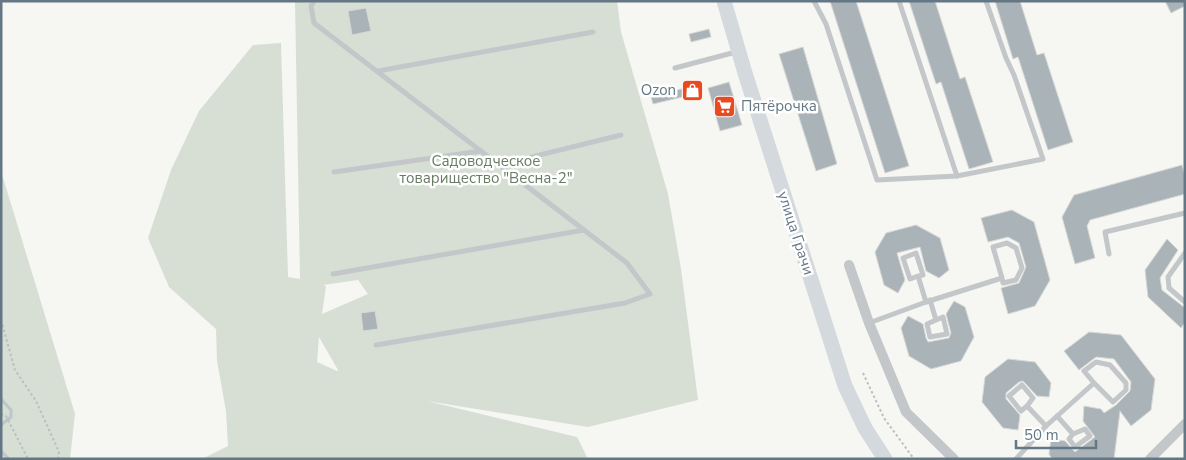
<svg xmlns="http://www.w3.org/2000/svg" width="1186" height="460" font-family="'Nunito Sans',sans-serif">
<style>
.green{fill:#d7ded4;fill-rule:evenodd}
.lines{fill:none;stroke-linecap:round;stroke-linejoin:round}
.stream{stroke:#bac7cb;stroke-width:3}
.building{fill:#aab3b8;stroke:#d8d8d5}
.path{stroke:#bdbfc1;stroke-width:2;stroke-dasharray:2.5 2.5;stroke-linecap:butt}
.lane{stroke:#c3c7ca;stroke-width:5}
.street{stroke:#c3c7ca;stroke-width:10}
.secondary{stroke:#d4d9dd;stroke-width:15}
.labels{text-anchor:middle;dominant-baseline:central;stroke-width:5;stroke-linejoin:round;paint-order:stroke}
.poi-label{font-size:15px;fill:#647785;stroke:#fff;text-anchor:end}
.park-label{font-size:15px;fill:#697c63;stroke:#fff}
.street-label{font-size:15px;fill:#647785;stroke:#fff}
</style>
<rect width="100%" height="100%" fill="#f6f6f3"/>
<g class="green">
<path d="M295,1H617L621,32L668,194L681,269L698,400L588,427L427,401L577,437L588,459H202L228,446L226,411L217,361L216,329L169,287L148,238L171,170L199,111L253,45L281,43L288,277L300,279ZM358,280L368,294L322,314L326,286L323,285ZM319,337L338,370L337,371L317,362Z"/>
<polygon points="1,171 75,414 70,459 1,459"/>
</g>
<g class="lines">
<g class="stream">
<polyline points="1,399 11,410 11,417 1,425"/>
<polyline points="1,451 9,459"/>
</g>
</g>
<g class="building">
<polygon points="830,1 856,1 909,166 885,173"/>
<polygon points="909,1 935,1 960,79 965,77 993,162 969,169 941,82 936,84"/>
<polygon points="995,1 1020,1 1037,55 1044,53 1073,142 1048,150 1018,57 1013,59"/>
<polygon points="1165,1 1185,1 1185,6 1171,13"/>
<polygon points="366,8 371,31 352,35 348,11"/>
<polygon points="709,29 711,37 691,42 689,34"/>
<polygon points="803,47 837,164 816,171 779,54"/>
<polygon points="729,82 742,125 720,131 708,88"/>
<polygon points="696,85 699,93 653,104 651,97"/>
<polygon points="1182,165 1185,176 1185,194 1090,220 1087,226 1095,258 1075,264 1062,217 1074,195"/>
<polygon points="1012,210 1034,222 1050,280 1035,306 1008,314 1001,288 1019,283 1026,267 1019,243 1008,237 988,242 981,218"/>
<polygon points="916,225 940,238 949,270 939,278 926,271 920,247 897,253 905,280 898,293 884,285 875,252 886,233"/>
<polygon points="1167,239 1178,250 1160,278 1162,290 1185,308 1185,322 1181,328 1148,297 1145,270"/>
<polygon points="954,301 965,307 974,337 961,361 931,369 909,356 901,328 908,316 923,324 926,338 928,342 949,338 951,333 946,314"/>
<polygon points="375,311 378,329 363,331 361,313"/>
<polygon points="1089,332 1121,335 1155,379 1151,410 1131,426 1120,411 1114,459 1052,459 1049,454 1051,439 1065,441 1075,452 1095,437 1083,421 1084,406 1101,409 1104,413 1116,405 1130,391 1131,382 1114,359 1096,357 1079,370 1064,351"/>
<polygon points="1008,359 1035,362 1051,383 1049,397 1037,396 1023,381 1019,382 1006,393 1006,399 1020,415 1018,430 1003,428 982,402 985,377"/>
</g>
<g class="lines">
<g class="path">
<polyline points="1,320 15,370 36,401 59,452 58,459"/>
<polyline points="863,373 884,418 914,459"/>
<polyline points="1,414 6,416 28,459"/>
</g>
<g class="lane">
<polyline points="314,1 311,6 314,23 627,263 650,294 625,303 376,345"/>
<polyline points="814,1 826,24 877,180 957,176 1043,159 1014,75 1006,58 986,1"/>
<polyline points="899,1 957,176"/>
<polyline points="675,68 736,52"/>
<polyline points="378,71 593,32"/>
<polyline points="499,165 621,135"/>
<polyline points="334,172 481,151"/>
<polyline points="1185,253 1168,277 1169,288 1185,302"/>
<polyline points="1109,254 1105,232 1185,213"/>
<polyline points="333,274 584,230"/>
<polyline points="918,276 923,275 916,253 903,258 910,279 918,276 926,302"/>
<polyline points="930,300 936,320 927,324 930,337 947,334 943,317 936,320"/>
<polyline points="869,323 926,302 1002,278 1003,283 1016,280 1022,268 1016,248 1007,243 993,247 1002,278"/>
<polyline points="1027,406 1033,398 1022,385 1009,396 1021,411 1027,406 1046,426"/>
<polyline points="1057,416 1073,434 1069,439 1075,447 1090,436 1085,429 1073,434"/>
<polyline points="1016,459 1046,426 1094,383 1084,371 1096,362 1110,365 1126,383 1126,390 1113,402 1094,383"/>
</g>
<g class="street">
<polyline points="849,265 869,323 906,412 954,459"/>
<polyline points="1150,459 1185,424"/>
</g>
<polyline class="secondary" points="724,1 745,73 845,386 865,428 885,459"/>
</g>
<defs>
<symbol id="shop-square" viewBox="-11 -11 22 22"><rect x="-9" y="-9" width="18" height="18" rx="4" fill="#ea4a1f" stroke="#fff"/><path d="M-5-2.5h2.3a2.7 3.5 0 0 1 5.4 0H5L5.5 6h-11ZM-1.5-2.5h3a1.5 2.3 0 0 0-3 0Z" fill="#fff"/></symbol>
<symbol id="supermarket-square" viewBox="-11 -11 22 22"><rect x="-9" y="-9" width="18" height="18" rx="4" fill="#ea4a1f" stroke="#fff"/><path d="M-6-5.5h2.5l.6 2H6L4.5 2H-2.5L-4.4-4H-6ZM-1.5 3.2a1.3 1.3 0 1 0 .1 0ZM3 3.2a1.3 1.3 0 1 0 .1 0Z" fill="#fff"/></symbol>
</defs>
<g fill-rule="evenodd">
<use href="#shop-square" x="680" y="78" width="25" height="25"/>
<use href="#supermarket-square" x="712" y="94" width="25" height="25"/>
</g>
<g class="labels">
<g class="poi-label">
<text x="676" y="90">Ozon</text>
<text x="741" y="106" text-anchor="start">Пятёрочка</text>
</g>
<g class="park-label">
<text x="486" y="161">Садоводческое<tspan x="486" dy="17">товарищество "Весна-2"</tspan></text>
</g>
<g class="street-label">
<text transform="translate(796 233) rotate(72)">улица Грачи</text>
</g>
</g>
<rect width="1186" height="460" fill="none" stroke="#647785" stroke-width="5"/>
<path d="M1016 440v8h80v-8" fill="none" stroke="#647785" stroke-width="2.5"/>
<text x="1024" y="440" font-size="15" fill="#647785" stroke="#ffffff" stroke-width="4" paint-order="stroke">50 m</text>
</svg>
